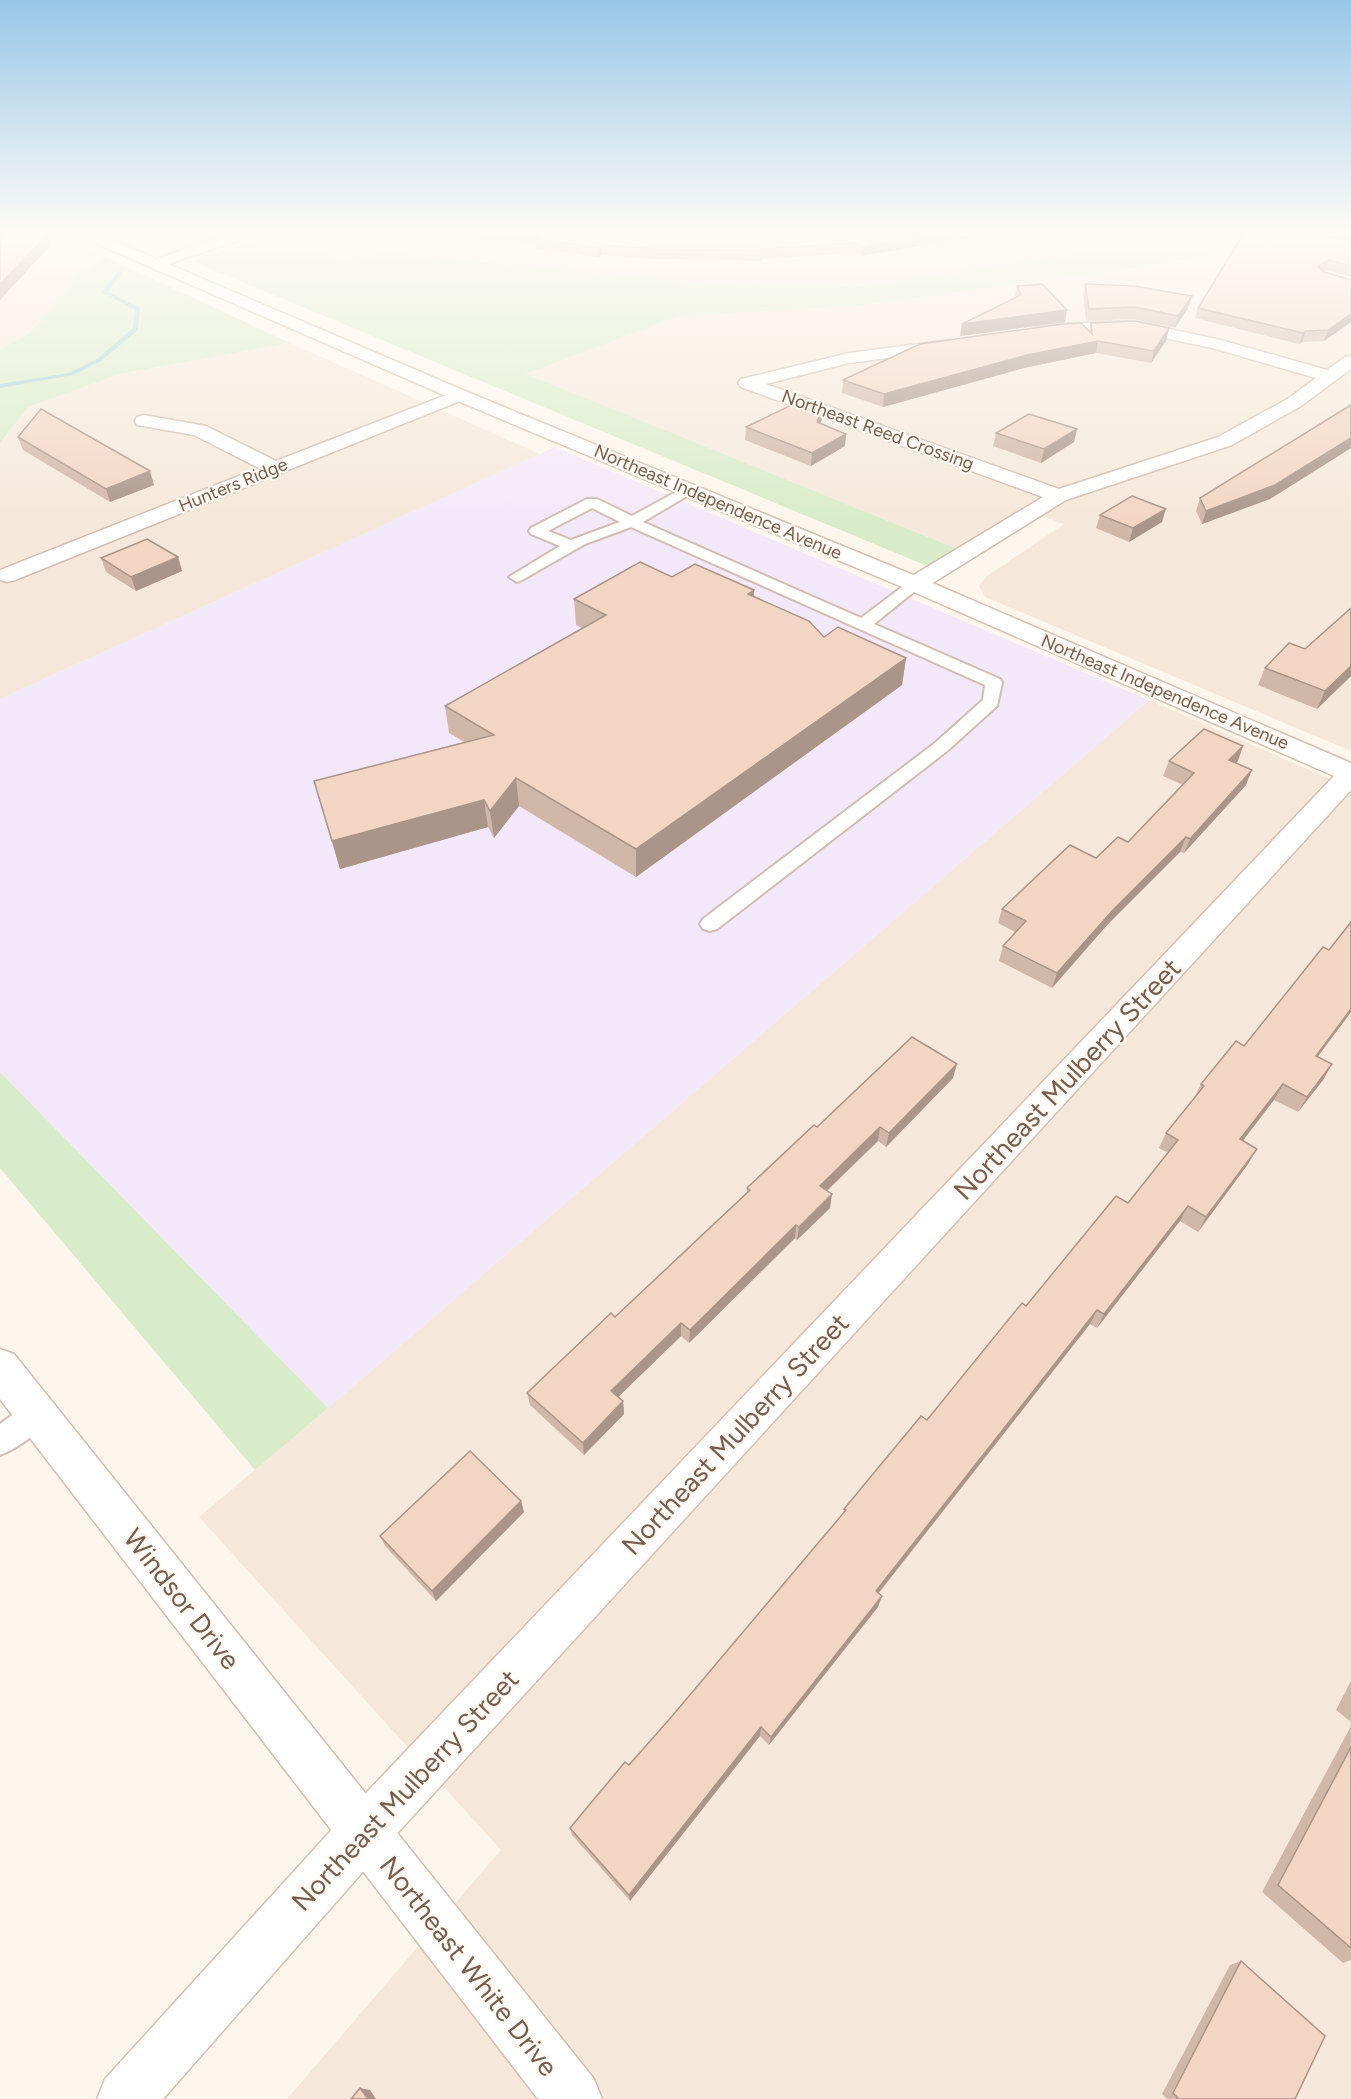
<svg xmlns="http://www.w3.org/2000/svg" width="1351" height="2099" font-family="Figtree,sans-serif">
<style>
.residential{fill:#f5e8da}
.education{fill:#f3e8fa}
.green{fill:#d8ecc9}
.lines{fill:none;stroke-linecap:round;stroke-linejoin:round}
.stream{fill:#a5d3da;fill-rule:evenodd}
.lane-casing{stroke:#d1beb0;stroke-width:4}
.street-casing{stroke:#d1beb0;stroke-width:3}
.secondary-casing{stroke:#d6c0b0;stroke-width:3}
.lane{fill:#fff;fill-rule:evenodd}
.street{fill:#fff;fill-rule:evenodd}
.secondary{fill:#fff;fill-rule:evenodd}
.wall{fill:#d1b7a8}
.shaded-wall{fill:#aa9588}
.building{fill:#f3d5c3;stroke:#aa9588;stroke-width:1.5}
.labels{text-anchor:middle;dominant-baseline:central;stroke-width:4.5;stroke-linejoin:round;paint-order:stroke}
.far-street-label{font-size:18px;fill:#7a5c4d;stroke:#fffaf3}
.near-street-label{font-size:27px;fill:#7a5c4d;stroke:#fffaf3}
</style>
<rect width="100%" height="100%" fill="#fdf6ec"/>
<g class="residential">
<polygon points="0,233 50,233 106,257 78,275 30,333 0,350"/>
<polygon points="307,233 1220,233 859,287 712,284 388,253 339,261 309,241"/>
<polygon points="1351,237 1351,751 985,597 979,586 987,576 1064,524 1030,512 967,553 525,374 679,316 854,306 1253,247"/>
<polygon points="290,343 540,454 0,699 0,443 28,407 120,374"/>
<polygon points="1149,700 1351,788 1351,2099 287,2099 501,1850 199,1517 328,1408"/>
</g>
<polygon class="education" points="555,447 1149,700 328,1408 0,1072 0,699"/>
<g class="green">
<polygon points="127,233 254,233 176,252"/>
<polygon points="284,233 307,233 310,241 339,261 388,253 712,284 859,287 1220,233 1351,233 1351,237 1253,247 1120,270 854,306 679,316 526,374 967,553 932,568 194,262 197,258"/>
<polygon points="106,257 290,343 120,374 28,407 0,443 0,350 30,333 78,275"/>
<polygon points="0,1072 328,1408 255,1470 0,1168"/>
</g>
<g class="lines">
<g class="stream">
<polygon points="155,233 159,233 154,240 152,239"/>
<polygon points="118,271 122,272 108,292 140,308 138,330 101,361 73,375 0,388 0,384 69,373 97,359 133,328 135,310 102,292"/>
</g>
<defs>
<g id="lane">
<path d="M687,486L692,487L694,490L692,493L643,522L861,618L910,581H920L923,584L920,587L874,624L1000,679L1002,683L997,706L947,751L717,929L710,931L703,929L700,924L703,919L935,743L983,700L985,685L631,527L585,544L522,580L517,582L509,577L560,546L531,534L529,531L531,528L587,499H597L632,516ZM592,508L620,522L571,540L548,531Z"/>
<path d="M37,1400L47,1404L51,1413C43,1431 18,1448 0,1455V1424L27,1404Z"/>
</g>
<g id="street">
<polygon points="232,233 253,233 251,236 160,267 155,269 147,264 150,261"/>
<polygon points="1132,321 1221,340 1327,370 1345,357 1351,356 1351,369 1301,406 1232,445 1066,500 923,589 915,591 907,589 904,584 907,579 1043,497 741,387 738,383 741,379 849,353 950,340 956,341 959,345 956,349 950,350 849,363 766,384 1059,489 1218,437 1289,398 1316,378 1212,348 1132,331 1040,337 1032,332 1034,328 1060,324"/>
<polygon points="459,390 465,391 468,395 465,399 15,580 7,582 0,580 0,570 259,468 194,435 137,425 135,421 137,417 144,415 206,426 276,461"/>
<polygon points="0,1349 14,1354 594,2079 602,2099 538,2099 0,1399"/>
</g>
<polygon id="secondary" points="77,233 96,233 465,391 923,579 1351,763 1351,790 382,1850 163,2099 97,2099 105,2079 346,1814 1334,776 907,589 453,399 79,236"/>
</defs>
<use href="#lane" class="lane-casing"/>
<use href="#street" class="street-casing"/>
<use href="#secondary" class="secondary-casing"/>
<use href="#lane" class="lane"/>
<use href="#street" class="street"/>
<use href="#secondary" class="secondary"/>
</g>
<g class="wall">
<polygon points="438,233 647,234 1001,233 944,241 943,242 861,256 855,253 762,259 762,261 656,259 602,255 599,257 536,249 536,245 439,234"/>
<polygon points="1351,241 1351,277 1326,270 1323,271 1351,280 1351,322 1324,341 1302,342 1299,344 1195,318 1198,308"/>
<polygon points="1085,284 1188,308 1175,328 1132,319 1086,321 1083,295"/>
<polygon points="1017,286 1065,322 960,336 1015,298"/>
<polygon points="1091,323 1169,328 1166,341 1151,363 1096,353 1024,368 883,407 842,393 843,380 1089,331"/>
<polygon points="1351,405 1351,448 1270,499 1202,524 1196,511 1200,498"/>
<polygon points="823,406 822,419 820,423 846,434 845,446 811,466 745,440 746,427"/>
<polygon points="996,433 1074,442 1041,463 993,446"/>
<polygon points="18,437 154,485 110,502 23,450"/>
<polygon points="1100,515 1162,522 1129,542 1096,528"/>
<polygon points="178,557 182,571 136,591 106,572 101,558"/>
<polygon points="672,577 754,596 824,637 906,658 902,685 636,877 519,806 494,838 488,827 340,869 314,781 464,742 449,733 445,706 582,628 576,625 574,599"/>
<polygon points="1351,608 1351,676 1317,709 1258,685 1265,668 1305,649"/>
<polygon points="1169,761 1238,761 1236,762 1246,785 1184,853 1180,852 1108,924 1052,988 999,961 1003,946 1015,932 998,923 1002,909 1128,842 1183,785 1163,776"/>
<polygon points="1351,922 1351,1012 1318,1056 1332,1064 1323,1080 1298,1112 1274,1100 1242,1141 1248,1164 1198,1232 1180,1221 1097,1328 1090,1324 879,1593 878,1607 769,1745 760,1736 630,1901 572,1835 570,1828 629,1765 673,1715 843,1514 844,1509 927,1420 1026,1306 1128,1203 1168,1153 1159,1148 1166,1133 1194,1098 1201,1084 1244,1046 1329,950"/>
<polygon points="953,1078 886,1147 878,1141 827,1191 830,1208 797,1240 795,1238 689,1343 681,1336 618,1397 623,1401 624,1414 584,1455 530,1405 527,1393 615,1317 747,1193 747,1188 817,1127"/>
<polygon points="521,1501 524,1512 436,1601 385,1546 380,1536"/>
<polygon points="1351,1681 1351,1722 1336,1710"/>
<polygon points="1351,1726 1351,1960 1343,1963 1262,1892"/>
<polygon points="1241,1961 1295,2099 1167,2099 1162,2094 1230,1965"/>
</g>
<g class="shaded-wall">
<polygon points="943,233 1001,233 944,241 943,242 861,256 862,247"/>
<polygon points="48,234 51,245 0,300 0,284"/>
<polygon points="602,245 602,255 599,257 599,248"/>
<polygon points="1329,260 1326,270 1315,277 1318,266"/>
<polygon points="1192,296 1188,308 1175,328 1178,316"/>
<polygon points="1067,310 1065,322 960,336 962,324"/>
<polygon points="1351,314 1351,322 1324,341 1328,330"/>
<polygon points="1169,328 1166,341 1151,363 1154,351"/>
<polygon points="1306,331 1302,342 1299,344 1303,333"/>
<polygon points="1098,341 1096,353 1024,368 883,407 884,394 1027,355"/>
<polygon points="823,406 822,419 816,435 817,422"/>
<polygon points="1077,429 1074,442 1041,463 1044,449"/>
<polygon points="846,434 845,446 811,466 812,453"/>
<polygon points="1351,438 1351,448 1270,499 1202,524 1206,511"/>
<polygon points="150,471 154,485 110,502 106,489"/>
<polygon points="1166,509 1162,522 1129,542 1133,528"/>
<polygon points="178,557 182,571 136,591 131,577"/>
<polygon points="754,590 753,617 748,594"/>
<polygon points="906,658 902,685 636,877 636,849"/>
<polygon points="1351,666 1351,676 1317,709 1325,691"/>
<polygon points="1243,746 1238,761 1223,774 1229,760"/>
<polygon points="1252,770 1246,785 1184,853 1190,839"/>
<polygon points="516,778 519,806 494,838 490,811"/>
<polygon points="484,800 488,827 340,869 332,841"/>
<polygon points="1186,837 1180,852 1108,924 1052,988 1057,973 1113,910"/>
<polygon points="1351,1009 1351,1012 1307,1071 1316,1056"/>
<polygon points="957,1064 953,1078 886,1147 889,1133"/>
<polygon points="1332,1064 1323,1080 1298,1112 1307,1097"/>
<polygon points="1283,1084 1274,1100 1232,1155 1240,1139"/>
<polygon points="880,1127 878,1141 818,1199 820,1186"/>
<polygon points="1257,1149 1248,1164 1198,1232 1206,1217"/>
<polygon points="832,1194 830,1208 797,1240 799,1227"/>
<polygon points="1188,1206 1180,1221 1097,1328 1104,1314"/>
<polygon points="796,1225 795,1238 689,1343 690,1330"/>
<polygon points="1097,1310 1090,1324 872,1601 876,1591"/>
<polygon points="681,1323 681,1336 612,1403 611,1391"/>
<polygon points="623,1401 624,1414 584,1455 583,1443"/>
<polygon points="521,1501 524,1512 436,1601 432,1591"/>
<polygon points="882,1596 878,1607 769,1745 771,1737"/>
<polygon points="761,1727 760,1736 630,1901 629,1895"/>
<polygon points="360,2088 370,2090 376,2099 368,2099"/>
</g>
<g class="building">
<polygon points="0,233 45,233 48,234 0,284"/>
<polygon points="509,233 647,234 943,233 862,247 856,243 761,249 762,251 656,249 602,245 599,248 536,239 540,236"/>
<polygon points="1244,233 1307,233 1351,241 1351,266 1329,260 1318,266 1322,271 1351,280 1351,314 1328,330 1306,331 1303,333 1198,308"/>
<polygon points="1042,284 1067,310 962,324 1021,295 1017,286"/>
<polygon points="1085,284 1134,286 1192,296 1178,316 1135,307 1089,309"/>
<polygon points="1135,321 1169,328 1154,351 1098,341 1027,355 884,394 843,380 920,344 1063,324 1081,323 1092,334 1091,323"/>
<polygon points="804,399 823,406 817,422 846,434 812,453 746,427"/>
<polygon points="1351,405 1351,438 1275,485 1206,511 1200,498"/>
<polygon points="41,409 150,471 106,489 18,437"/>
<polygon points="1029,414 1077,429 1044,449 996,433"/>
<polygon points="1132,496 1166,509 1133,528 1100,515"/>
<polygon points="147,539 178,557 131,577 101,558"/>
<polygon points="640,562 672,577 695,564 754,590 748,594 809,621 824,637 838,627 906,658 636,849 516,778 490,811 484,800 332,841 314,781 494,735 445,706 606,615 574,599"/>
<polygon points="1351,608 1351,666 1325,691 1265,668 1289,643 1305,649"/>
<polygon points="1204,729 1243,746 1229,760 1252,770 1190,839 1186,837 1113,910 1057,973 1003,946 1026,921 1002,909 1070,845 1096,858 1118,837 1128,842 1194,773 1169,761"/>
<polygon points="1351,922 1351,1009 1316,1056 1332,1064 1307,1097 1283,1084 1240,1139 1257,1149 1206,1217 1188,1206 1104,1314 1097,1310 876,1591 882,1596 771,1737 761,1727 629,1895 570,1828 625,1762 629,1765 673,1715 846,1510 844,1509 921,1416 927,1420 1022,1303 1026,1306 1116,1196 1128,1203 1178,1140 1166,1133 1204,1086 1201,1084 1236,1041 1244,1046 1323,947 1329,950"/>
<polygon points="912,1037 957,1064 889,1133 880,1127 820,1186 832,1194 799,1227 796,1225 690,1330 681,1323 611,1391 623,1401 583,1443 527,1393 611,1313 615,1317 750,1190 747,1188 814,1125 817,1127"/>
<polygon points="470,1451 521,1501 432,1591 380,1536"/>
<polygon points="1351,1747 1351,1948 1278,1885"/>
<polygon points="1241,1961 1325,2036 1295,2099 1179,2099 1173,2093"/>
<polygon points="360,2088 368,2099 351,2099"/>
</g>
<linearGradient id="sky" x2="0" y2="1"><stop stop-color="#97c7e8"/><stop offset="0.44" stop-color="#fefbf6"/><stop offset="1" stop-color="#fefbf6" stop-opacity="0"/></linearGradient>
<rect width="1351" height="527" fill="url(#sky)"/>
<g class="labels">
<g class="far-street-label">
<text transform="translate(878 430) rotate(20)">Northeast Reed Crossing</text>
<text transform="translate(233 485) rotate(-22)">Hunters Ridge</text>
<text transform="translate(718 502) rotate(23)">Northeast Independence Avenue</text>
<text transform="translate(1165 692) rotate(23)">Northeast Independence Avenue</text>
</g>
<g class="near-street-label">
<text transform="translate(1067 1079) rotate(-47)">Northeast Mulberry Street</text>
<text transform="translate(735 1434) rotate(-47)">Northeast Mulberry Street</text>
<text transform="translate(182 1599) rotate(52)">Windsor Drive</text>
<text transform="translate(405 1790) rotate(-47)">Northeast Mulberry Street</text>
<text transform="translate(469 1966) rotate(52)">Northeast White Drive</text>
</g>
</g>
</svg>
